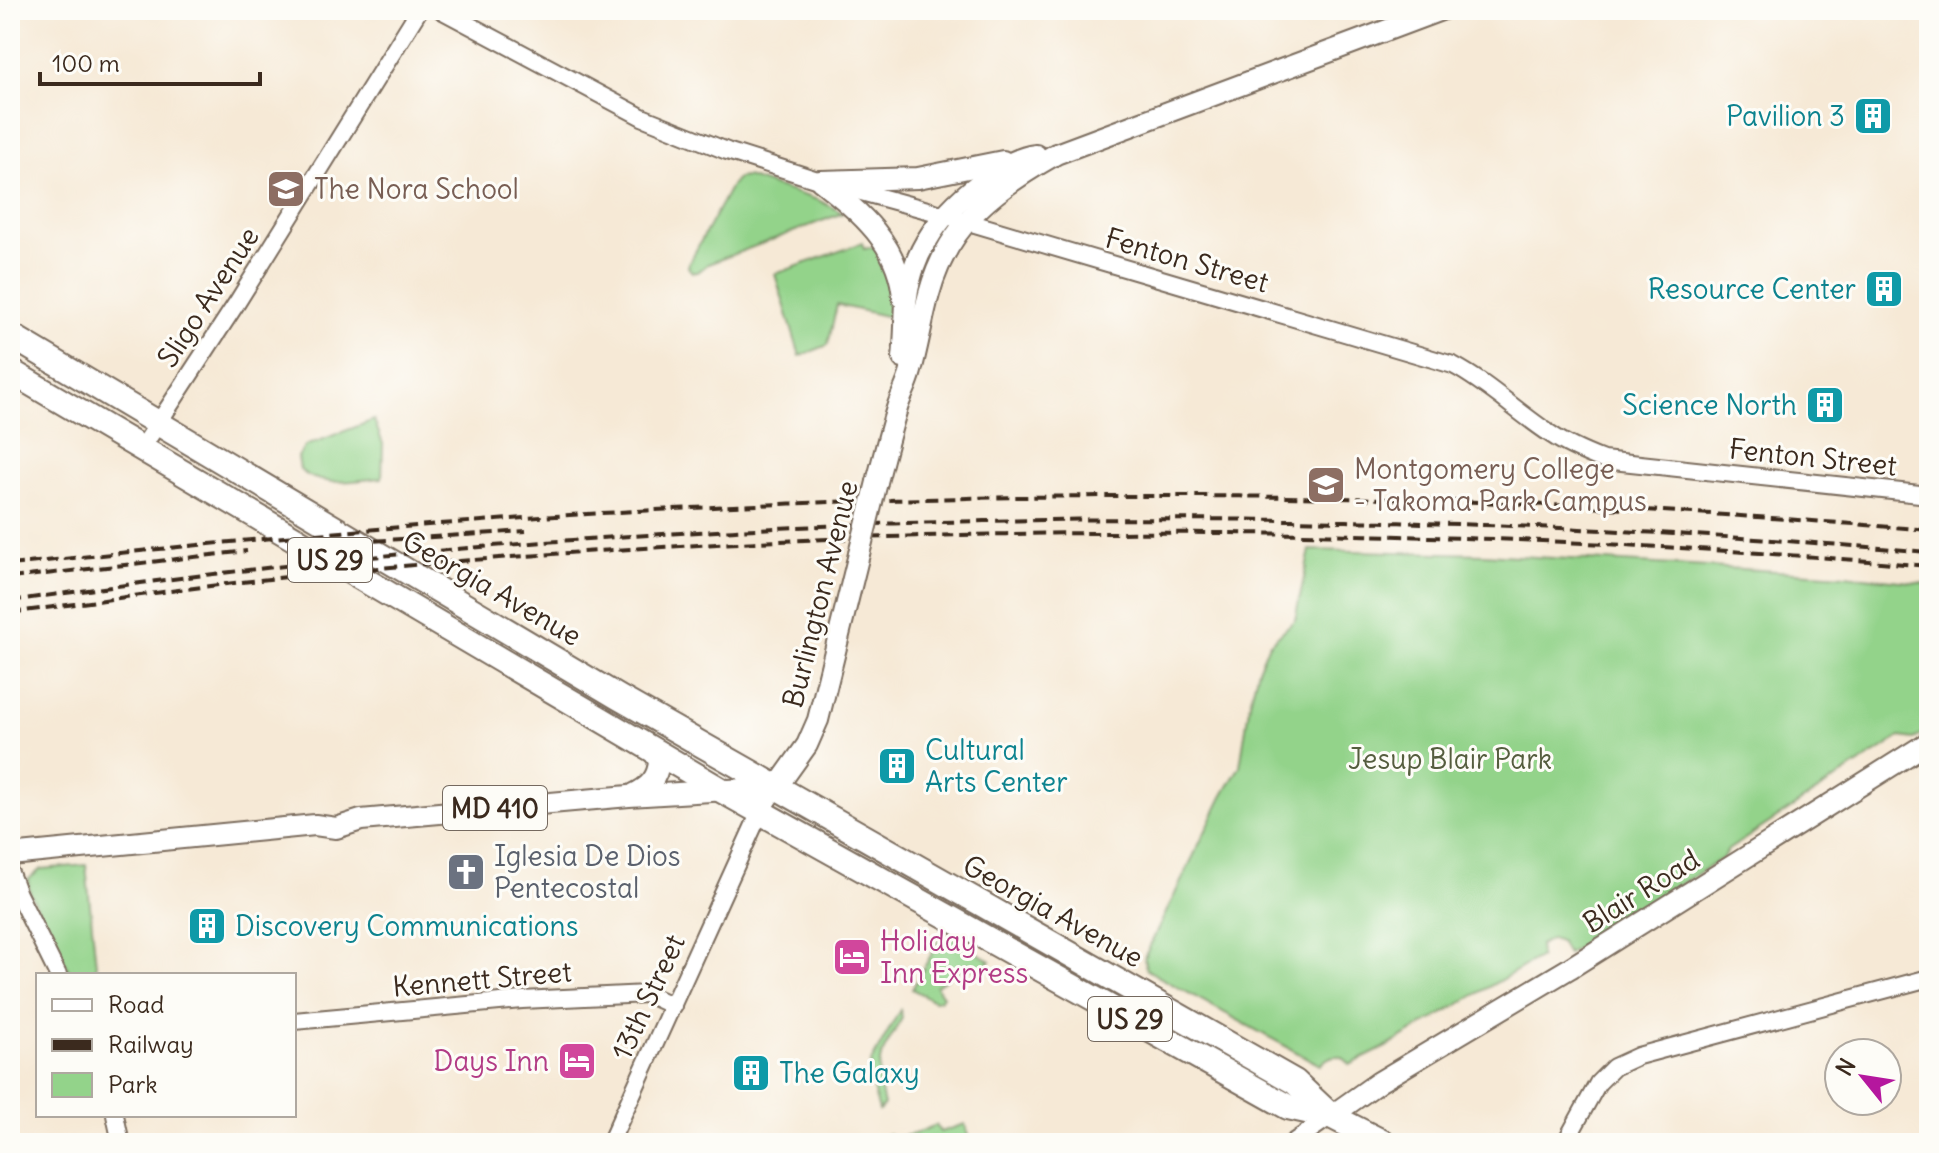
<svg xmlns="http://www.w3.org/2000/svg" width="1939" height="1153" font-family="Delius,sans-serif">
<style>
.green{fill:#93d38a;stroke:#677e54;stroke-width:2}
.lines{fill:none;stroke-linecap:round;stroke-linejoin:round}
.minor-casing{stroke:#7c6d5e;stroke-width:20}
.major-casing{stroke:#7c6d5e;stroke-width:24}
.highway-casing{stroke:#7c6d5e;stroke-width:28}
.minor{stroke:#fff;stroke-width:16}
.major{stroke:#fff;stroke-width:20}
.highway{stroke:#fff;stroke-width:24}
.rail{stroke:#3b2a1e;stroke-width:4;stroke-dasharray:12 6;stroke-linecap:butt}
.major-bridge-casing{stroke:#7c6d5e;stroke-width:24;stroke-linecap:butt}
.major-bridge{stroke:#fff;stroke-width:20}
.labels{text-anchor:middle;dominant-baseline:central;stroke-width:6;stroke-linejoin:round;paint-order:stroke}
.shield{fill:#fdfcf7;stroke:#75695f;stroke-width:2}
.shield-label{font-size:26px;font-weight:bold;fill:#3b2a1e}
.culture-label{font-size:28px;fill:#0d838f;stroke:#fdfcf7;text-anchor:end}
.education-label{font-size:28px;fill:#785e54;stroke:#fdfcf7;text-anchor:start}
.street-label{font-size:28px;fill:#3b2a1e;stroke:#fdfcf7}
.park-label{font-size:28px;fill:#555d3e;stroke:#fdfcf7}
.worship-label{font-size:28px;fill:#5b616d;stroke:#fdfcf7;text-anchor:start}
.hotel-label{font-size:28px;fill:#b23c85;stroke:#fdfcf7;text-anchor:start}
</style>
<rect width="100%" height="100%" fill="#fdfcf7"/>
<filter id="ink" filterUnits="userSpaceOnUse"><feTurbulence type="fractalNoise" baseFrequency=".0125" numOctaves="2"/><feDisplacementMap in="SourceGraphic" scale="16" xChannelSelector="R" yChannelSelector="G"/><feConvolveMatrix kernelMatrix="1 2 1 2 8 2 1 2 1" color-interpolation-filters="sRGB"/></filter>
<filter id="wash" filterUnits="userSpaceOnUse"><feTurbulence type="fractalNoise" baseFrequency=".006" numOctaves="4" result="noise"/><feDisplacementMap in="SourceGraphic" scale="32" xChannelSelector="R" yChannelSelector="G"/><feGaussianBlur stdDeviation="1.8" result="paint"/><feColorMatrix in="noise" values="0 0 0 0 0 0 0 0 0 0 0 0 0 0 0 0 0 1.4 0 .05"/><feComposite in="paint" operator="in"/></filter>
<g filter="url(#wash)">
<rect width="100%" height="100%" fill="#f6e9d6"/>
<g class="green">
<polygon points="746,177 818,200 843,213 708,264 698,272 692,272 688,267 689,263 732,184 738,178"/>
<polygon points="862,243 864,249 876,246 887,267 894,318 837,305 828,345 800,356 775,274"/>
<path d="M374,420L383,444L382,478C356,480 321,489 300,470L298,457L305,446Z"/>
<path d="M1310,550L1484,554L1845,575L1929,584V729L1914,739L1900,737L1728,850L1723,858L1567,954L1560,942L1551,939L1539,945L1540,957L1386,1047L1350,1065C1341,1051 1329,1055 1320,1065L1159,977L1146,969L1144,958L1222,797L1240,766L1250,702L1258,669L1269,644L1295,620Z"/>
<polygon points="86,865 97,975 71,975 30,893 28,880 41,869"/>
<polygon points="947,935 991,961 977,973 968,963 936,986 943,996 939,1000 934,1001 912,989 941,937"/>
<path d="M900,1010L902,1018C880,1058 873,1058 884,1105L879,1111L869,1075L871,1062Z"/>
<polygon points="965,1124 970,1143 887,1143 886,1135 889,1134 893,1138 914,1134 936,1125 940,1132"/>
</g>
</g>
<g filter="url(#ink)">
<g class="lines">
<defs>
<g id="minor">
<path d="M441,10L642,117L727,151L821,181L931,211L1453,365C1489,384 1518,413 1552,435C1568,446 1585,453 1603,460L1929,495"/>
<polyline points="142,448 238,301 419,10"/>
<polyline points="10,873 18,894 58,975"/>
<polyline points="294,1021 522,1000 647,994 673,1006"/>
<polyline points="115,1115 121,1143"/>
<polyline points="610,1143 760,812 777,787"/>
<polyline points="1292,1143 1331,1116"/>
<polyline points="1565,1143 1598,1083 1614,1067 1638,1056 1929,978"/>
</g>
<g id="major">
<polyline points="821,181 918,178 1003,161"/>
<path d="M821,181C861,213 899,244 903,298"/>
<path d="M903,358C905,340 905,321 906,303C911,250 944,208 987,178C1001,168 1018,157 1036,155"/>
<path d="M877,482C884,456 890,430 898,405C902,394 908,383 911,371C918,346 922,319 929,294C948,223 996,188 1056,154L1441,10"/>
<path d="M634,794C649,787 658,778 659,761L651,748"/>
<polyline points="10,855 315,825 336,828 361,820 629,796 777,787 807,745 818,720 859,554"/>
<polyline points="1331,1116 1379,1082 1570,968 1929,742"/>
</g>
<g id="highway">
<polyline points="10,335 618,697 1295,1082 1331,1116 1384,1143"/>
<polyline points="10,371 721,790 1288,1107 1329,1116"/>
</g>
</defs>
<use href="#minor" class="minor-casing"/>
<use href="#major" class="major-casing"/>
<use href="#highway" class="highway-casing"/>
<use href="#minor" class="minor"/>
<use href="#major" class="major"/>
<use href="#highway" class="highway"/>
<g class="rail">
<polyline points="339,543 526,531"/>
<path d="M10,565C451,515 896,488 1341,498C1537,502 1733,514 1929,530"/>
<polyline points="10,578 247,551"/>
<path d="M10,601C644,508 1291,498 1929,552"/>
<path d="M10,613C112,599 214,584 317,574C852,521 1393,520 1929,566"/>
</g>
<defs>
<polyline id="major-bridge" points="859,554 877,482"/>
</defs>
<use href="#major-bridge" class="major-bridge-casing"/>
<use href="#major-bridge" class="major-bridge"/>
</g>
</g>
<defs>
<symbol id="building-square" viewBox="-11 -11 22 22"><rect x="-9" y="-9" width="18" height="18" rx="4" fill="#0f9aa8" stroke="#fdfcf7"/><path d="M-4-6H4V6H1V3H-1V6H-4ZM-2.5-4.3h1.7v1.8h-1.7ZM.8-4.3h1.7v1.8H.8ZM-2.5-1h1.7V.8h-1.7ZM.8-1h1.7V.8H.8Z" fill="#fff"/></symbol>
<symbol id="school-square" viewBox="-11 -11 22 22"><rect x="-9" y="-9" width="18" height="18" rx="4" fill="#8d6e63" stroke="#fdfcf7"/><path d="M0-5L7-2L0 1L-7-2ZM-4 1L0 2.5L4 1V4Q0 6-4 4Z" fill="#fff"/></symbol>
<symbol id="university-square" viewBox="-11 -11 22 22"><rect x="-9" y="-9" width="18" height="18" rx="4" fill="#8d6e63" stroke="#fdfcf7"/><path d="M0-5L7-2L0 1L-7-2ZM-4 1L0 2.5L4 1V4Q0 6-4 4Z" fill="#fff"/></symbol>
<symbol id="church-square" viewBox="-11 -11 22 22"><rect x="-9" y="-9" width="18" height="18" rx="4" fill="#6b7280" stroke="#fdfcf7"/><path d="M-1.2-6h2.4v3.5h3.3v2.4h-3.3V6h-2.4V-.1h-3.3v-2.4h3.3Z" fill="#fff"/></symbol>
<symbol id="hotel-square" viewBox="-11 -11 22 22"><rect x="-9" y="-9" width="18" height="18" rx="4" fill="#d1479c" stroke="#fdfcf7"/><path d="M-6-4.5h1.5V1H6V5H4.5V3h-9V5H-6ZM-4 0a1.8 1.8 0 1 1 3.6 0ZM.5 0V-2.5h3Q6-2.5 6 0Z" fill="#fff"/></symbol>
</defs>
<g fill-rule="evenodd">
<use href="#building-square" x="1851" y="94" width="44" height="44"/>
<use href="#school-square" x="264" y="167" width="44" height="44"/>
<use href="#building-square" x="1862" y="267" width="44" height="44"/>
<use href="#building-square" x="1803" y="383" width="44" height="44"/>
<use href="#university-square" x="1304" y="463" width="44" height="44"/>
<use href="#building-square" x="875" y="744" width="44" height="44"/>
<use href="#church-square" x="444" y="850" width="44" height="44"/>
<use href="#building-square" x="185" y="904" width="44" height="44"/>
<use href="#hotel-square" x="830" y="935" width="44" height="44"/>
<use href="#hotel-square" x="555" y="1039" width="44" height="44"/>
<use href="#building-square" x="729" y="1051" width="44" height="44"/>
</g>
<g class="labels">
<g class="shield">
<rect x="288" y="538" width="84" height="44" rx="6"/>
<rect x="443" y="786" width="104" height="44" rx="6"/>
<rect x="1088" y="997" width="84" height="44" rx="6"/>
</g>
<g class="shield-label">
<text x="330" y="560">US 29</text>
<text x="495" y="808">MD 410</text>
<text x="1130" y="1019">US 29</text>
</g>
<g class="culture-label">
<text x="1845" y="116">Pavilion 3</text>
<text x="1856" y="289">Resource Center</text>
<text x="1797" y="405">Science North</text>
<text x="925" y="750" text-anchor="start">Cultural<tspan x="925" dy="32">Arts Center</tspan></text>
<text x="235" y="926" text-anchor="start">Discovery Communications</text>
<text x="779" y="1073" text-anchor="start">The Galaxy</text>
</g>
<g class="education-label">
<text x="314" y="189">The Nora School</text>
<text x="1354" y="469">Montgomery College<tspan x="1354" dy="32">- Takoma Park Campus</tspan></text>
</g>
<g class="street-label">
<text transform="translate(1187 260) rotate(16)">Fenton Street</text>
<text transform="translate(208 297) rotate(-57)">Sligo Avenue</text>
<text transform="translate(1813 457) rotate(6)">Fenton Street</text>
<text transform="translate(492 588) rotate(30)">Georgia Avenue</text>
<text transform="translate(820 594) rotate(-76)">Burlington Avenue</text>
<text transform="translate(1641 891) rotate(-32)">Blair Road</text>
<text transform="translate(1053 911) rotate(29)">Georgia Avenue</text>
<text transform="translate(482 979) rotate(-5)">Kennett Street</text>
<text transform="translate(648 997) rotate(-65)">13th Street</text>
</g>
<g class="park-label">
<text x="1450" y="759">Jesup Blair Park</text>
</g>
<g class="worship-label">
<text x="494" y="856">Iglesia De Dios<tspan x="494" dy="32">Pentecostal</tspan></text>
</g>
<g class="hotel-label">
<text x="880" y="941">Holiday<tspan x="880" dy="32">Inn Express</tspan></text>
<text x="549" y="1061" text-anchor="end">Days Inn</text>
</g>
</g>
<rect width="1939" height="1153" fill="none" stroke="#fdfcf7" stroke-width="40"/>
<rect x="36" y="973" width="260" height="144" fill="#fdfcf7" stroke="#afa8a0" stroke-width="2"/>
<rect x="52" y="999" width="40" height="12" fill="#ffffff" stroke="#afa8a0" stroke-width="2"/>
<text x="108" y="1013" font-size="24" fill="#3b2a1e">Road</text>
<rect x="52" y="1039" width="40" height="12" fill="#3b2a1e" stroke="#afa8a0" stroke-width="2"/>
<text x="108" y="1053" font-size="24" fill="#3b2a1e">Railway</text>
<rect x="52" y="1073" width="40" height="24" fill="#93d38a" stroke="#afa8a0" stroke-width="2"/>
<text x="108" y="1093" font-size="24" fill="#3b2a1e">Park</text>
<g transform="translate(1863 1077) rotate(300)"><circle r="38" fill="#fdfcf7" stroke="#afa8a0" stroke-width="2"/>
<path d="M0-6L14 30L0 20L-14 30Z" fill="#b5179e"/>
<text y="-12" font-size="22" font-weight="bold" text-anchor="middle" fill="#3b2a1e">N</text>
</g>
<path d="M40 72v12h220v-12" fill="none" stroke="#3b2a1e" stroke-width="4"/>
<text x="52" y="72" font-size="24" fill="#3b2a1e" stroke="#fdfcf7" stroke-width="6" paint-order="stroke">100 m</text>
</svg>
